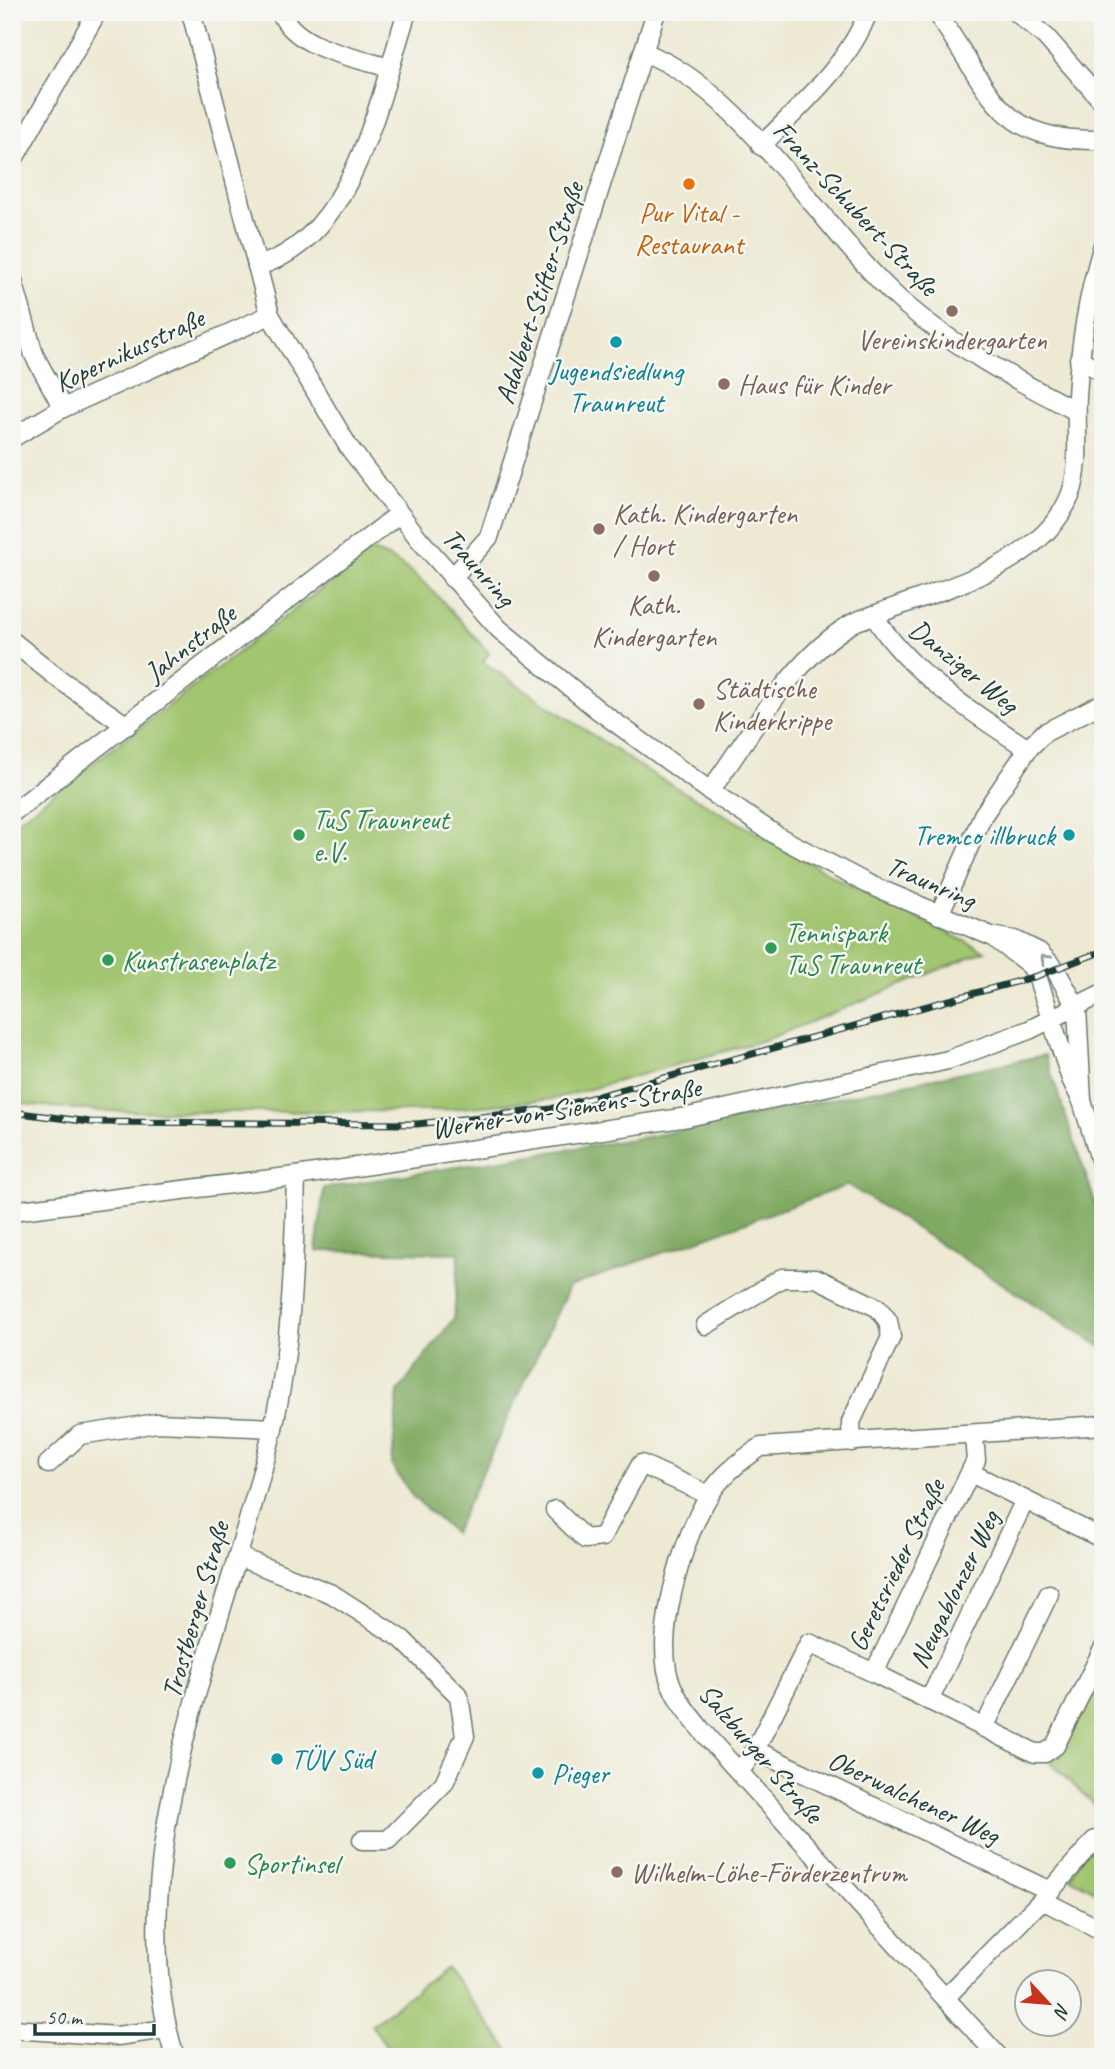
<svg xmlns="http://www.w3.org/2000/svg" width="1115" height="2069" font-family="Caveat,sans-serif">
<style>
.green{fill:#a1c56f;stroke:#608152;stroke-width:2}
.forest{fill:#80aa62;stroke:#50744b;stroke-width:2}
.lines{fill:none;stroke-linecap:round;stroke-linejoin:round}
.minor-casing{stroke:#67796c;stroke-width:21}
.minor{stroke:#fff;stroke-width:18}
.rail-casing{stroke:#1f3d34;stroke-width:7}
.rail{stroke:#f6f6f2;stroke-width:4.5;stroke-dasharray:13;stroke-linecap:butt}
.oneway{stroke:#8f9e9a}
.food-dot{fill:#e8710a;stroke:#f6f6f2;stroke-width:2.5}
.education-dot{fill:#8d6e63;stroke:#f6f6f2;stroke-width:2.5}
.culture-dot{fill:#0f9aa8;stroke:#f6f6f2;stroke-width:2.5}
.leisure-dot{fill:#2e9e5b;stroke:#f6f6f2;stroke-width:2.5}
.labels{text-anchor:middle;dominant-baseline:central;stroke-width:5;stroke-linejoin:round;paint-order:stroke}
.street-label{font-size:28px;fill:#1f3d34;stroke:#f6f6f2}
.food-label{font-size:28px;fill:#c56008;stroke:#f6f6f2}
.education-label{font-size:28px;fill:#785e54;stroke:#f6f6f2;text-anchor:start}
.culture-label{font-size:28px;fill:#0d838f;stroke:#f6f6f2;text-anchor:start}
.leisure-label{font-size:28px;fill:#27864d;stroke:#f6f6f2;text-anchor:start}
</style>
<rect width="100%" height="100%" fill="#f6f6f2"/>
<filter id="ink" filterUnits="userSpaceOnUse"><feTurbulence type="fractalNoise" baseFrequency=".0143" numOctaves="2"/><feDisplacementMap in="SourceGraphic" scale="14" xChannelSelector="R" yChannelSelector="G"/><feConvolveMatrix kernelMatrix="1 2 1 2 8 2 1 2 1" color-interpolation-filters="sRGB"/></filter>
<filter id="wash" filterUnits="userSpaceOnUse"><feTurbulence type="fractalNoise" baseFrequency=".00686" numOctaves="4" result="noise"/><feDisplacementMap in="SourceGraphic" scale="28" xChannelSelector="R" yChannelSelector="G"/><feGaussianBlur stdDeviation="1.57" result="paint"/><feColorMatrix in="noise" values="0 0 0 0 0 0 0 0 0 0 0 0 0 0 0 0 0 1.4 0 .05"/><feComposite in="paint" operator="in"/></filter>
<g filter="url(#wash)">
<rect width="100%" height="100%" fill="#ede9d3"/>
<g class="green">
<path d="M371,551C416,562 457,619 489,653L483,662L647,771L851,886L985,951L768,1039L554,1099L430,1111L208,1112L100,1111L30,1105L12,1100V825Z"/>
<polygon points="1103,1656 1103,1895 1071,1878 1102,1812 1050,1763"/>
<polygon points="446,1967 514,2057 395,2057 371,2025"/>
</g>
<polygon class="forest" points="1045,1055 1103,1226 1103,1348 848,1185 569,1287 454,1533 414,1498 392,1466 398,1392 454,1318 459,1253 316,1251 324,1188 652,1136"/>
</g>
<g filter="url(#ink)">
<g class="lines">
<defs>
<g id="minor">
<polyline points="191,12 270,315 348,446 419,539 499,629 598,710 710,791 779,837 868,884 991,936 1015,940 1039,952 1055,969 1077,1008 1082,1101"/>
<path d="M280,12C298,50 352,56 389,68"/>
<path d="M941,12L942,21C994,96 997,142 1103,140"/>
<polyline points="1016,12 1046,37 1103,102"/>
<path d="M643,52C743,89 822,231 901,301C954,347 1014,379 1076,411"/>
<path d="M761,146C798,108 850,63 868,12"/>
<polyline points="12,162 97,12"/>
<path d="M257,266C355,240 379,96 407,12"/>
<polyline points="12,277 34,355 63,408"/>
<polyline points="1079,359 1103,372"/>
<polyline points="12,438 63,408 270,315"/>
<polyline points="452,578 489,537 656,12"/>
<path d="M874,615C904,669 977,716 1028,749"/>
<polyline points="12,641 59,679 127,726"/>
<path d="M710,791C750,736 793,657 853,623C860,619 870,617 877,614C942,588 1041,567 1070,496C1082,466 1075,427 1077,396C1080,344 1088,295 1103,245"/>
<polyline points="12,813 399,514"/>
<polyline points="939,915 983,815 1028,749 1044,733 1103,703"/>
<polyline points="997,940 1030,965 1037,976 1071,1079 1082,1101 1103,1169"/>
<polyline points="12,1211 296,1176 688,1117 948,1060 1029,1030 1103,993"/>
<polyline points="706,1325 782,1278 816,1278 878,1308 888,1321 891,1337 851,1422 852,1442"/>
<polyline points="48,1464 80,1435 157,1423 273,1428"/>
<polyline points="971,1473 1103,1539"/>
<polyline points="555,1510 585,1539 602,1537 641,1464 709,1495"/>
<polyline points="239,1557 332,1594 402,1639 459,1696 465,1736 444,1783 388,1840 362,1840"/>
<polyline points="874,1673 1035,1753 1045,1753 1055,1746 1103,1649"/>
<polyline points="929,1701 1025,1500"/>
<polyline points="984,1728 1049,1594"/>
<polyline points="755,1750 1050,1891"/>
<polyline points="740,1771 755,1750 809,1643 874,1673 976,1460 974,1436"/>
<polyline points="1044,1898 1095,1840"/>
<polyline points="945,1998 1042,1900 1099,1929"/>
<polyline points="12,2029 117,2036 166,2029"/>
<path d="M175,2057C113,1858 228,1624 273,1428C292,1345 294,1261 296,1176"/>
<path d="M999,2057L708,1738C692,1718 672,1697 667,1670C658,1622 684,1535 710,1494C722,1475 741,1460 761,1447L1103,1425"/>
</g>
</defs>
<use href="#minor" class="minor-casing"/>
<use href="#minor" class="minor"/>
<defs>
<polyline id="rail" points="12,1112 90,1122 417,1124 551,1109 1037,976 1103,951"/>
</defs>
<use href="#rail" class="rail-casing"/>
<use href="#rail" class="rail"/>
</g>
<defs><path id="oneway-chevron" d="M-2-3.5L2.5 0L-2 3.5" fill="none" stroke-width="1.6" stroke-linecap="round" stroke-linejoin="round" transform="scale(1.75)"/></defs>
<use class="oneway" href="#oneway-chevron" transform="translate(1045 959) rotate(-136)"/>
</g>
<circle class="food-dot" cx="689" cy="184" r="7"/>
<g class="education-dot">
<circle cx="952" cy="311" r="7"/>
<circle cx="724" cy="384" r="7"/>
<circle cx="599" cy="529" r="7"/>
<circle cx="654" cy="576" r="7"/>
<circle cx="699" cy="704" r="7"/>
<circle cx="617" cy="1872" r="7"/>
</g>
<g class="culture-dot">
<circle cx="616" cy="342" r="7"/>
<circle cx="1069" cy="835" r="7"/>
<circle cx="277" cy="1759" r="7"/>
<circle cx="538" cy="1773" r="7"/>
</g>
<g class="leisure-dot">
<circle cx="299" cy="835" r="7"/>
<circle cx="771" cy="948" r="7"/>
<circle cx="108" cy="960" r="7"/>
<circle cx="230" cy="1863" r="7"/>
</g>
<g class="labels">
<g class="street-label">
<text transform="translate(856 208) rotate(47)">Franz-Schubert-Straße</text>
<text transform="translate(539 293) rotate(-72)">Adalbert-Stifter-Straße</text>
<text transform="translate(129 350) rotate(-25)">Kopernikusstraße</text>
<text transform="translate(479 567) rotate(48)">Traunring</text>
<text transform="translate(190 643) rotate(-38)">Jahnstraße</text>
<text transform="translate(964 666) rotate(39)">Danziger Weg</text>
<text transform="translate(931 882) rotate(23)">Traunring</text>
<text transform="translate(566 1108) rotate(-9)">Werner-von-Siemens-Straße</text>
<text transform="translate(896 1565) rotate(-64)">Geretsrieder Straße</text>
<text transform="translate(954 1589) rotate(-64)">Neugablonzer Weg</text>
<text transform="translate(195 1610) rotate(-74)">Trostberger Straße</text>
<text transform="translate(761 1753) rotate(49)">Salzburger Straße</text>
<text transform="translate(914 1797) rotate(25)">Oberwalchener Weg</text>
</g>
<g class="food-label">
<text x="689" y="212">Pur Vital -<tspan x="689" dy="32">Restaurant</tspan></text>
</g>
<g class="education-label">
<text x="952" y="339" text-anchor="middle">Vereinskindergarten</text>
<text x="738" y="384">Haus für Kinder</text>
<text x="613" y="513">Kath. Kindergarten<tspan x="613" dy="32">/ Hort</tspan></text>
<text x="654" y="604" text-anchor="middle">Kath.<tspan x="654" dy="32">Kindergarten</tspan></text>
<text x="713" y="688">Städtische<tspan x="713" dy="32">Kinderkrippe</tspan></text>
<text x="631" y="1872">Wilhelm-Löhe-Förderzentrum</text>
</g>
<g class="culture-label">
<text x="616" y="370" text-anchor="middle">Jugendsiedlung<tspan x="616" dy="32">Traunreut</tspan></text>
<text x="1055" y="835" text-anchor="end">Tremco illbruck</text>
<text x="291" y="1759">TÜV Süd</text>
<text x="552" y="1773">Pieger</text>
</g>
<g class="leisure-label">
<text x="313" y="819">TuS Traunreut<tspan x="313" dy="32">e.V.</tspan></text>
<text x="785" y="932">Tennispark<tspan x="785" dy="32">TuS Traunreut</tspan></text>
<text x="122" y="960">Kunstrasenplatz</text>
<text x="244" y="1863">Sportinsel</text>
</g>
</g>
<rect width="1115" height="2069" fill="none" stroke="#f6f6f2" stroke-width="42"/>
<g transform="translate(1048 2003) rotate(116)"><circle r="33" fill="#f6f6f2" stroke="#a0aca6" stroke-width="2"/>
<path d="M0-5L12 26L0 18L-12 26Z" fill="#c8321e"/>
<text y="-10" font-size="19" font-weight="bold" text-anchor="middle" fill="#1f3d34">N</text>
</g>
<path d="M35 2024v10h119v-10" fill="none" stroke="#1f3d34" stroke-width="3.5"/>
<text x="46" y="2024" font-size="21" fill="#1f3d34" stroke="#f6f6f2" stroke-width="5" paint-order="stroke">50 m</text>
</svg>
